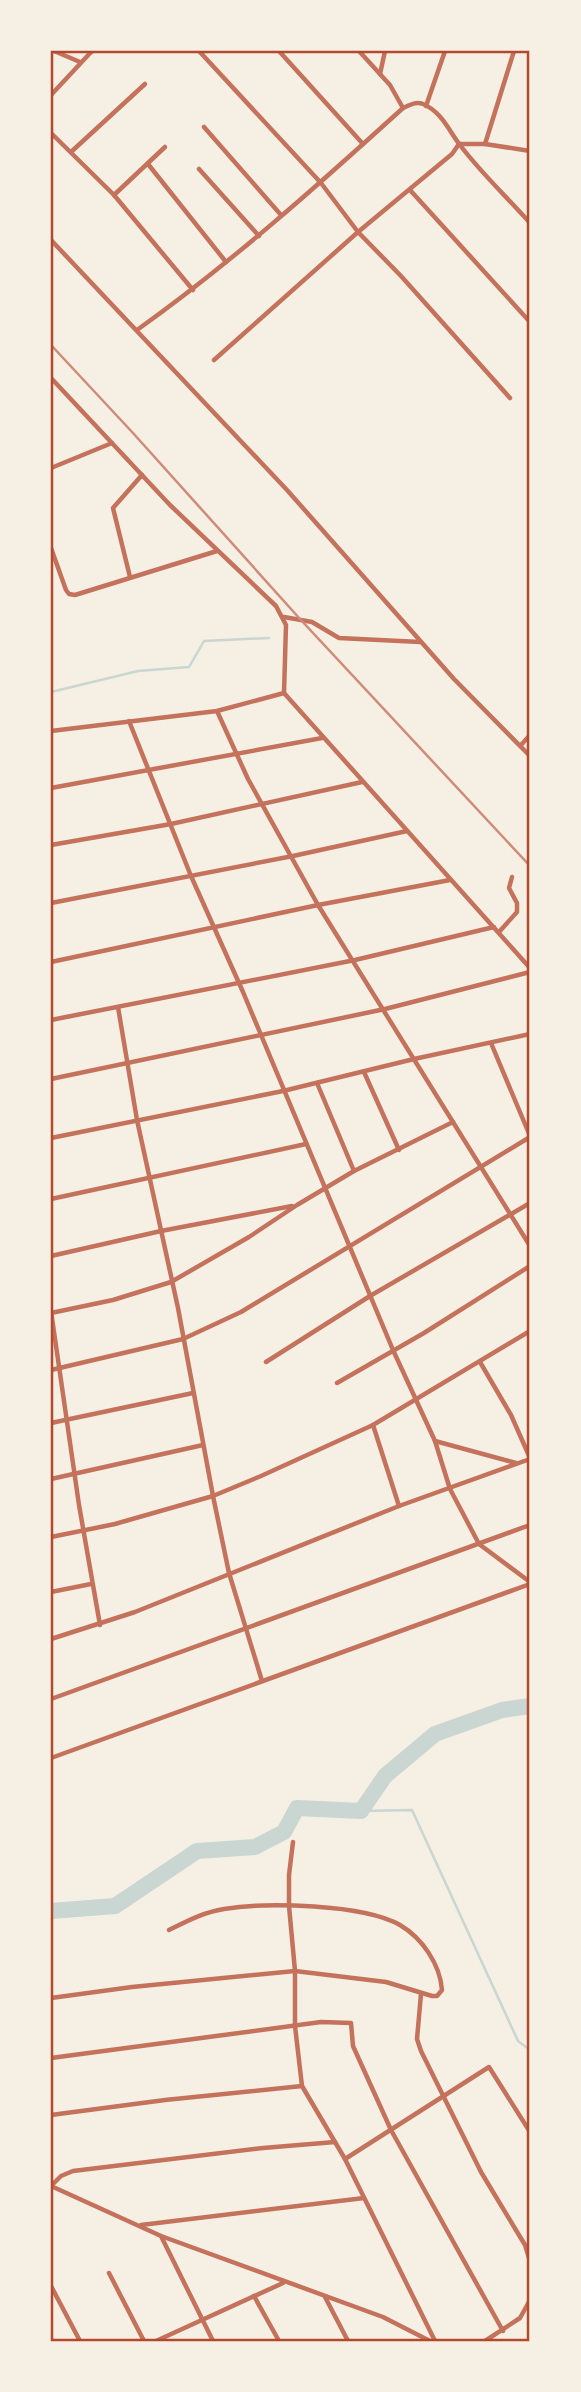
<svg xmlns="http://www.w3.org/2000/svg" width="581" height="2392" font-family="Lora,serif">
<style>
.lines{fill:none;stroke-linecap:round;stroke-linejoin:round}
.stream{stroke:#c9d6d2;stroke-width:2.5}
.river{stroke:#c9d6d2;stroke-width:16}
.minor{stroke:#c5725c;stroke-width:4.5}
.rail{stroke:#cf8b77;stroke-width:2.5}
.neatline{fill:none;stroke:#b5482f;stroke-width:2.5}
</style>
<rect width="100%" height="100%" fill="#f6efe4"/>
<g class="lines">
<g class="stream">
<polyline points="51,692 138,671 189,667 204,641 269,638"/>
<polyline points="361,1811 412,1810 518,2041 530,2050"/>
</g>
<polyline class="river" points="51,1911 115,1906 197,1851 255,1847 284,1832 297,1808 361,1811 385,1776 435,1734 502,1710 530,1706"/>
<g class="minor">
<polyline points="54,51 80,62"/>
<polyline points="199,51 321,183 358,232 401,276 510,398"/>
<polyline points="279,51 363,144"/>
<polyline points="359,51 390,85 403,108"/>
<polyline points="380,74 385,51"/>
<polyline points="51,95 92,51"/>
<polyline points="426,106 445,51"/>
<polyline points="204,127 281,215"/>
<polyline points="51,133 114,195 193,290"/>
<polyline points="460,144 485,144 530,151"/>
<polyline points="485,144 514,51"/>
<polyline points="71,152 145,84"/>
<polyline points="148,164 226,262"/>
<polyline points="199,169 259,236"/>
<polyline points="410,190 530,322"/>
<polyline points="114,195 165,147"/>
<polyline points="51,240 287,490 454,679 530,756"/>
<path d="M137,330C231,263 317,186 403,108C410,105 416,101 423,104C442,112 449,131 460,145C481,173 507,197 530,223"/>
<polyline points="214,360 358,232 452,154 459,144"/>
<polyline points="51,378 170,505 276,606 286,625 284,693 530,968"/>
<polyline points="51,468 112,443"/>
<polyline points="51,548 66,590 69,594 75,595 217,551"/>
<polyline points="130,577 113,508 142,475"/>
<polyline points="284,617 312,622 339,638 420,642"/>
<polyline points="217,711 248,779 318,905 530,1246"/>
<polyline points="129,721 191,876 243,992 393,1350 435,1441 450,1489 479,1544 530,1582"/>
<polyline points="51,731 217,711 284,693"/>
<polyline points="521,745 530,735"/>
<polyline points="51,788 322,738"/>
<polyline points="51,845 171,824 362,782"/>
<polyline points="51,903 293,856 407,831"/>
<polyline points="499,932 517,912 517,903 509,888 512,877"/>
<polyline points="51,962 318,905 450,880"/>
<polyline points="118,1007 137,1120 178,1308 213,1496 229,1573 262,1681"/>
<polyline points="51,1020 355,960 494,927"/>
<polyline points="491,1043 530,1136"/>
<polyline points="364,1072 399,1150"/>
<polyline points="51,1079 385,1009 530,972"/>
<polyline points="317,1083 354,1171"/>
<polyline points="51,1138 283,1091 414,1059 530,1034"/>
<polyline points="51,1199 306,1144"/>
<polyline points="51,1256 161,1231 292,1206"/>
<polyline points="51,1311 79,1505 100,1625"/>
<polyline points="51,1313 113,1300 171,1282 249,1237 297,1205 354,1171 453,1122"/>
<polyline points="266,1362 370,1296 530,1203"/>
<polyline points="480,1362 511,1415 530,1458"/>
<polyline points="51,1370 183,1339 241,1312 530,1137"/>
<polyline points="337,1383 424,1333 530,1266"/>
<polyline points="51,1423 193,1393"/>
<polyline points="373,1425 399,1506"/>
<polyline points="435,1441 516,1463"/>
<polyline points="51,1479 203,1445"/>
<polyline points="51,1537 115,1524 213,1496 261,1476 373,1425 530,1331"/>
<polyline points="51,1592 91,1584"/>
<polyline points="51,1639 135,1612 399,1506 530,1459"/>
<polyline points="51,1699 530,1525"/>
<polyline points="51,1758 530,1584"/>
<polyline points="293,1842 289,1875 289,1906 295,1971 295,2026 302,2086 345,2159 435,2341"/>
<polyline points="421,1994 417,2039 421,2051 481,2172 525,2245 530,2261"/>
<path d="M51,1998L132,1987L295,1971L386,1982L432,1996H437L442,1990C440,1964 422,1938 400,1925C363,1904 266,1902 224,1909C204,1912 187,1921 169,1930"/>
<polyline points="51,2058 321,2022 351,2023 353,2046 391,2130 503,2331"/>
<polyline points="51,2115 165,2100 302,2086"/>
<polyline points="345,2159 489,2067 530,2132"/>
<polyline points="51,2186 161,2236 383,2317 430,2341"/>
<polyline points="51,2186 61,2176 73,2171 263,2148 335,2142"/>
<polyline points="141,2225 364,2198"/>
<polyline points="161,2236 213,2341"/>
<polyline points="109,2273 144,2341"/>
<polyline points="51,2286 80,2341"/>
<polyline points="254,2296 279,2341"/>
<polyline points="325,2297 348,2341"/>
<polyline points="156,2341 283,2283"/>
<polyline points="485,2341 520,2318 530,2300"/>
</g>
<polyline class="rail" points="51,345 133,433 300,619 530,866"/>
</g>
<rect width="581" height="2392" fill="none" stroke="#f6efe4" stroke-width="105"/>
<rect x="52" y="52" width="476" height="2288" class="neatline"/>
</svg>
